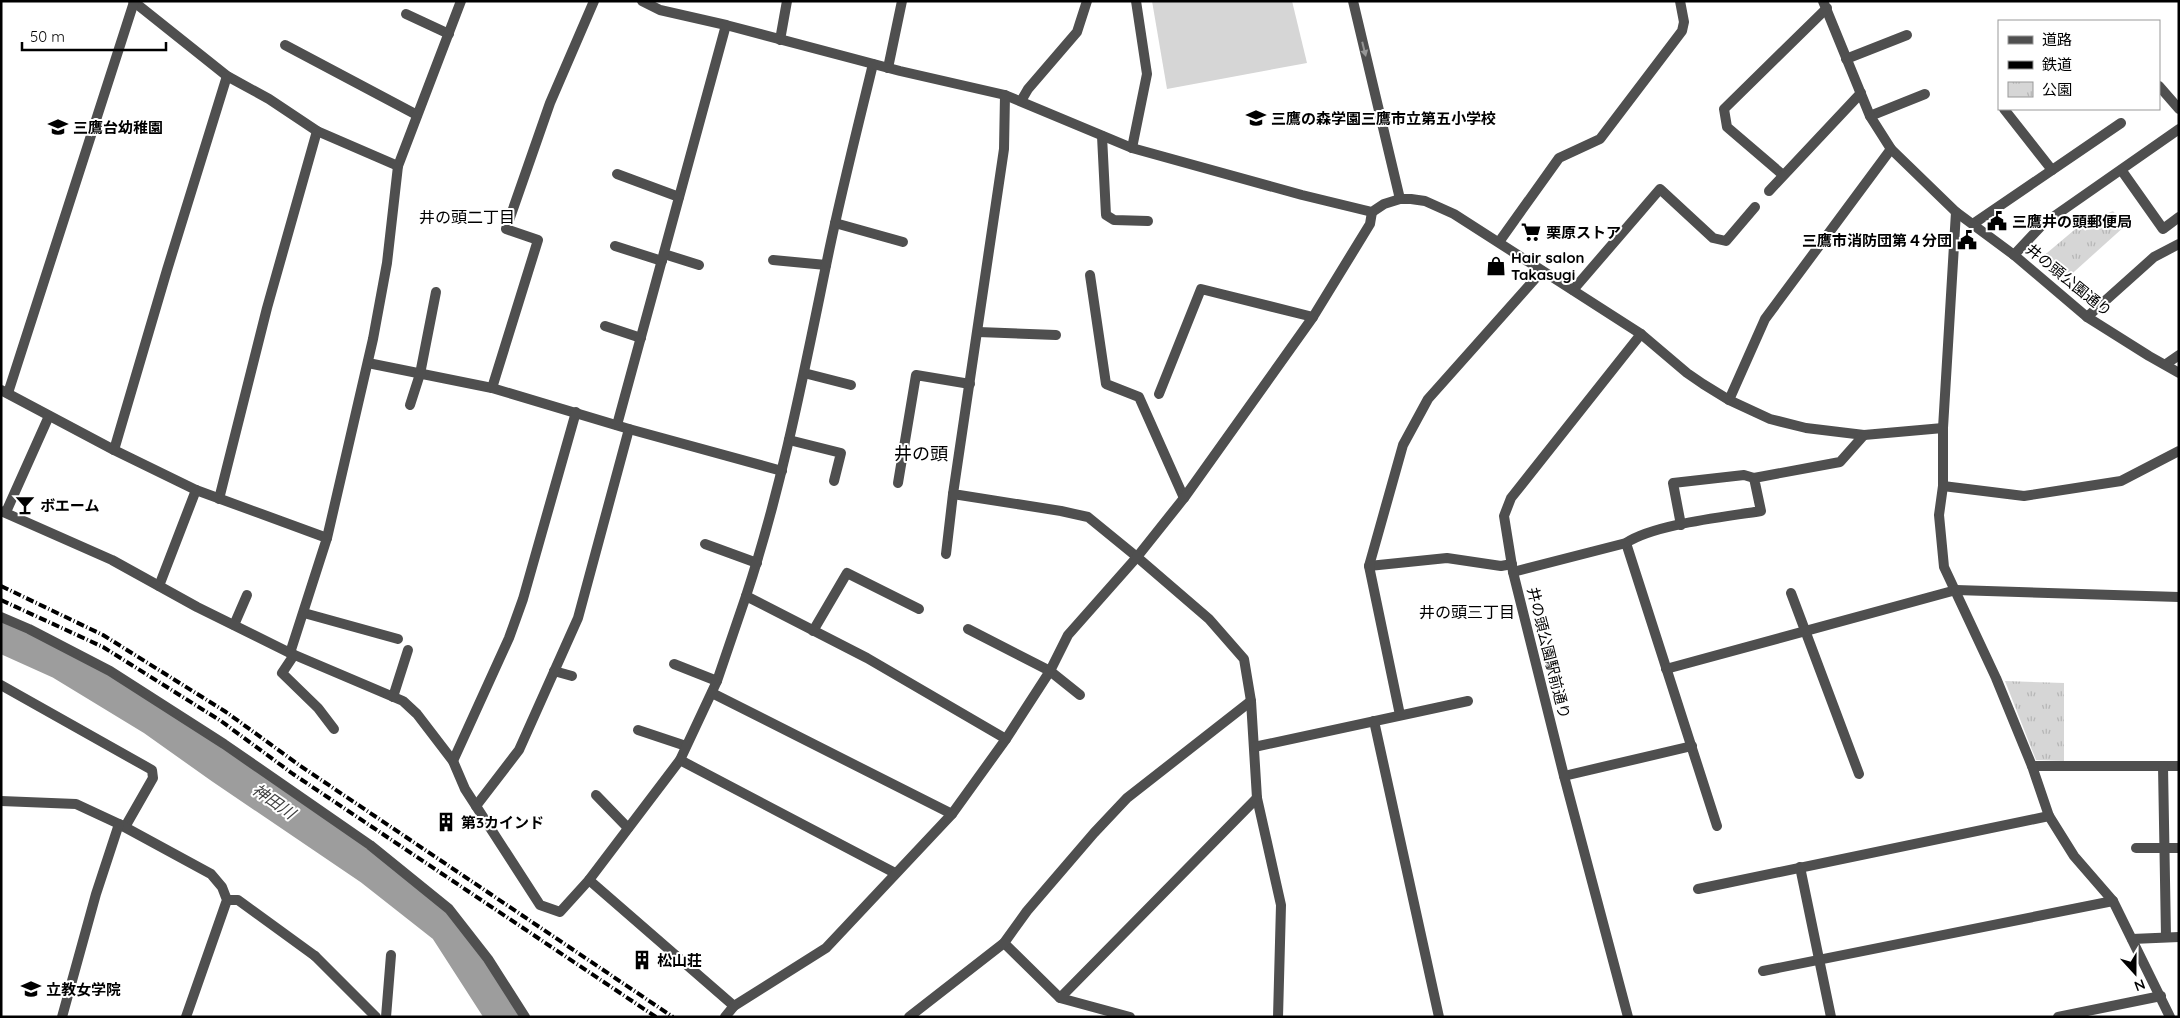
<svg xmlns="http://www.w3.org/2000/svg" width="2180" height="1018" font-family="Quicksand,'Noto Sans JP',sans-serif">
<style>
.park{fill:url(#park-tufts)}
.pitch{fill:#d6d6d6}
.lines{fill:none;stroke-linecap:round;stroke-linejoin:round}
.river{stroke:#9d9d9d;stroke-width:35}
.lane{stroke:#4f4f4f;stroke-width:10}
.street{stroke:#4f4f4f;stroke-width:10}
.rail{stroke:#000;stroke-width:4;stroke-dasharray:8 2.5 1 2.5;stroke-linecap:butt}
.oneway{fill:#959595}
.labels{text-anchor:middle;dominant-baseline:central;stroke-width:4;stroke-linejoin:round;paint-order:stroke}
.poi-label{font-size:15px;font-weight:bold;fill:#000;stroke:#fff;text-anchor:start}
.street-label{font-size:15px;fill:#000;stroke:#fff}
.neighbourhood-label{font-size:16px;fill:#000;stroke:#fff}
.water-label{font-size:16px;font-style:italic;fill:#3e3e3e;stroke:#fff}
.quarter-label{font-size:18px;fill:#000;stroke:#fff}
</style>
<defs>
<pattern id="park-tufts" width="24" height="20" patternUnits="userSpaceOnUse" patternTransform="scale(1.25)"><rect width="24" height="20" fill="#d6d6d6"/><path d="M3 7l-1-3M5 7V3M7 7l1-3M15 17l-1-3M17 17v-4M19 17l1-3" fill="none" stroke="#b6b6b6"/></pattern>
</defs>
<rect width="100%" height="100%" fill="#fff"/>
<g class="park">
<polygon points="2113,211 2125,226 2065,280 2041,258 2079,226"/>
<polygon points="2005,681 2064,683 2064,761 2036,760"/>
</g>
<polygon class="pitch" points="1152,1 1292,1 1307,63 1167,89"/>
<g class="lines">
<polyline class="river" points="1,635 61,662 153,718 222,767 371,868 446,927 504,1017"/>
<g class="lane">
<polyline points="406,14 449,34"/>
<polyline points="780,40 787,1"/>
<polyline points="285,45 417,115"/>
<polyline points="1846,59 1907,35"/>
<polyline points="888,68 902,1"/>
<polyline points="1021,101 1028,89 1077,32 1087,1"/>
<polyline points="2004,109 2052,170"/>
<polyline points="1870,116 1925,94"/>
<polyline points="1102,136 1106,215 1114,220 1148,221"/>
<polyline points="1132,148 1147,74 1136,1"/>
<polyline points="2122,171 2163,229 2179,217"/>
<polyline points="617,174 679,197"/>
<polyline points="835,223 903,242"/>
<polyline points="1973,224 2121,123"/>
<polyline points="615,246 662,261"/>
<polyline points="664,254 699,265"/>
<polyline points="773,260 826,265"/>
<polyline points="1090,275 1106,384 1139,397 1184,498"/>
<polyline points="1573,290 1660,189 1713,238 1726,241 1755,207"/>
<polyline points="2087,317 2154,257 2179,244"/>
<polyline points="605,326 641,338"/>
<polyline points="978,332 1056,335"/>
<polyline points="368,363 492,388 629,429 782,471"/>
<polyline points="2166,364 2179,355"/>
<polyline points="804,373 851,385"/>
<polyline points="492,388 538,240 506,229 550,103 594,1"/>
<polyline points="1159,394 1201,289 1313,317"/>
<polyline points="1729,400 1765,319 1891,149"/>
<polyline points="410,405 420,374 436,292"/>
<polyline points="617,425 726,25"/>
<polyline points="789,440 841,453 834,481"/>
<polyline points="898,483 916,375 970,384"/>
<polyline points="1943,486 2024,496 2121,481 2179,451"/>
<polyline points="219,499 267,308 317,131"/>
<polyline points="6,512 49,416"/>
<polyline points="1681,525 1673,483 1744,475 1754,478"/>
<polyline points="327,538 373,339 387,263 398,166"/>
<polyline points="1626,543 1717,826"/>
<polyline points="705,544 757,563"/>
<polyline points="946,554 953,494"/>
<polyline points="1137,557 1209,619 1244,659 1251,701 1257,798 1281,905 1278,1017"/>
<polyline points="1369,566 1447,558 1501,566 1512,564"/>
<polyline points="159,586 196,490"/>
<polyline points="1791,593 1859,774"/>
<path d="M746,596C783,484 805,367 829,251C842,189 858,126 873,64"/>
<polyline points="304,613 398,639"/>
<polyline points="234,625 247,595"/>
<polyline points="968,629 1050,671 1080,695"/>
<polyline points="813,631 847,573 919,609"/>
<polyline points="294,655 282,673 318,708 334,729"/>
<polyline points="674,664 717,681"/>
<polyline points="1666,669 1956,590"/>
<polyline points="554,671 572,676"/>
<polyline points="1,685 152,770 153,778 125,827"/>
<polyline points="393,697 408,650"/>
<polyline points="1400,715 1369,566 1403,445 1428,399 1542,271"/>
<polyline points="1374,721 1439,1017"/>
<polyline points="638,730 686,746"/>
<polyline points="1254,747 1468,701"/>
<polyline points="680,760 895,873"/>
<polyline points="453,761 509,638 523,599 576,412"/>
<polyline points="2032,766 2179,766"/>
<polyline points="2163,766 2166,937"/>
<polyline points="1564,776 1692,746"/>
<polyline points="596,795 628,828"/>
<polyline points="476,806 519,750 578,618 629,429"/>
<polyline points="2136,848 2179,848"/>
<polyline points="589,880 734,1006"/>
<polyline points="2132,939 2179,937"/>
<polyline points="1004,943 1060,998 1130,1017"/>
<polyline points="315,956 376,1017"/>
<polyline points="1763,971 2113,901"/>
<polyline points="1060,998 1257,798"/>
<polyline points="909,1017 1004,943 1027,911 1094,833 1127,798 1251,701"/>
</g>
<g class="street">
<polyline points="133,1 227,76 269,99 317,131 398,166 461,1"/>
<polyline points="642,1 660,10 726,25 900,71 1005,95 1132,148 1302,195 1372,212 1384,204 1400,199 1411,199 1425,201 1454,214 1641,334 1687,373 1703,384 1729,400 1770,419 1806,428 1864,435 1943,428"/>
<polyline points="1353,1 1400,199"/>
<polyline points="1823,1 1870,116 1891,149 1956,212 2014,255 2087,317 2149,356 2179,373"/>
<polyline points="2159,86 2179,109"/>
<polyline points="1005,95 1004,149 953,494 1061,511 1088,517 1137,557"/>
<polyline points="1783,175 1727,127 1724,109 1827,8"/>
<polyline points="1769,191 1861,93"/>
<polyline points="1956,212 1943,428 1943,486 1939,515 1944,567 1996,678 2032,766 2049,816 2074,856 2113,901 2170,1017"/>
<polyline points="1499,242 1559,158 1600,139 1682,31 1684,22 1680,1"/>
<polyline points="2014,255 2043,224 2179,129"/>
<polyline points="1,390 114,450 196,490 327,538 290,653"/>
<polyline points="8,393 134,2"/>
<polyline points="114,450 167,270 227,76"/>
<polyline points="1,511 112,560 197,607 290,653 403,701 417,714 453,761 465,789 540,905 560,912 589,880 680,760 717,681 746,596 867,658 1006,739"/>
<path d="M1513,572L1626,543C1655,524 1725,517 1761,511L1754,478L1840,462L1864,435"/>
<polyline points="1956,590 2179,597"/>
<polyline points="1,617 29,629 110,671 224,744 370,845 449,909 488,959 525,1017"/>
<polyline points="712,693 952,814"/>
<polyline points="1,801 76,804 119,824 211,874 222,887 227,900 186,1017"/>
<polyline points="1800,867 1831,1017"/>
<polyline points="1698,889 2049,816"/>
<polyline points="227,900 238,900 315,956"/>
<polyline points="62,1017 96,894 119,824"/>
<polyline points="386,1017 391,955"/>
<polyline points="725,1017 734,1006 826,948 952,814 1006,739 1050,671 1068,635 1137,557 1184,498 1313,317 1370,224 1372,212"/>
<polyline points="1628,1017 1564,776 1513,572 1504,516 1511,498 1641,334"/>
<polyline points="2058,1017 2161,996"/>
</g>
<g class="rail">
<polyline points="1,586 103,635 226,712 299,765 673,1017"/>
<polyline points="1,600 103,647 221,721 293,774 656,1017"/>
</g>
</g>
<defs><path id="oneway-solid" d="M-6-.8H1V-3.2L6.5 0L1 3.2V.8H-6Z" transform="scale(1.25)"/></defs>
<use class="oneway" href="#oneway-solid" transform="translate(1364 49) rotate(76)"/>
<defs>
<symbol id="school-bare" viewBox="-9 -9 18 18"><path d="M0-5L7-2L0 1L-7-2ZM-4 1L0 2.5L4 1V4Q0 6-4 4Z" fill="#000" stroke="#fff" stroke-width="2.5" paint-order="stroke"/></symbol>
<symbol id="civic-bare" viewBox="-9 -9 18 18"><path d="M-.6-6.5H3V-4.5H.6V-3L4-1V1h2V6H-6V1h2V-1L-.6-3ZM-1.2 2.5V6h2.4V2.5Z" fill="#000" stroke="#fff" stroke-width="2.5" paint-order="stroke"/></symbol>
<symbol id="supermarket-bare" viewBox="-9 -9 18 18"><path d="M-6-5.5h2.5l.6 2H6L4.5 2H-2.5L-4.4-4H-6ZM-1.5 3.2a1.3 1.3 0 1 0 .1 0ZM3 3.2a1.3 1.3 0 1 0 .1 0Z" fill="#000" stroke="#fff" stroke-width="2.5" paint-order="stroke"/></symbol>
<symbol id="shop-bare" viewBox="-9 -9 18 18"><path d="M-5-2.5h2.3a2.7 3.5 0 0 1 5.4 0H5L5.5 6h-11ZM-1.5-2.5h3a1.5 2.3 0 0 0-3 0Z" fill="#000" stroke="#fff" stroke-width="2.5" paint-order="stroke"/></symbol>
<symbol id="bar-bare" viewBox="-9 -9 18 18"><path d="M-6-5H6L.8 .8V4.5H3.5V6h-7V4.5H-.8V.8Z" fill="#000" stroke="#fff" stroke-width="2.5" paint-order="stroke"/></symbol>
<symbol id="building-bare" viewBox="-9 -9 18 18"><path d="M-4-6H4V6H1V3H-1V6H-4ZM-2.5-4.3h1.7v1.8h-1.7ZM.8-4.3h1.7v1.8H.8ZM-2.5-1h1.7V.8h-1.7ZM.8-1h1.7V.8H.8Z" fill="#000" stroke="#fff" stroke-width="2.5" paint-order="stroke"/></symbol>
</defs>
<g fill-rule="evenodd">
<use href="#school-bare" x="1242" y="104" width="28" height="28"/>
<use href="#school-bare" x="44" y="113" width="28" height="28"/>
<use href="#civic-bare" x="1983" y="207" width="28" height="28"/>
<use href="#supermarket-bare" x="1517" y="218" width="28" height="28"/>
<use href="#civic-bare" x="1953" y="226" width="28" height="28"/>
<use href="#shop-bare" x="1482" y="252" width="28" height="28"/>
<use href="#bar-bare" x="11" y="491" width="28" height="28"/>
<use href="#building-bare" x="432" y="808" width="28" height="28"/>
<use href="#building-bare" x="628" y="946" width="28" height="28"/>
<use href="#school-bare" x="17" y="975" width="28" height="28"/>
</g>
<g class="labels">
<g class="poi-label">
<text x="1271" y="118">三鷹の森学園三鷹市立第五小学校</text>
<text x="73" y="127">三鷹台幼稚園</text>
<text x="2012" y="221">三鷹井の頭郵便局</text>
<text x="1546" y="232">栗原ストア</text>
<text x="1952" y="240" text-anchor="end">三鷹市消防団第４分団</text>
<text x="1511" y="257">Hair salon<tspan x="1511" dy="17">Takasugi</tspan></text>
<text x="40" y="505">ボエーム</text>
<text x="461" y="822">第3カインド</text>
<text x="657" y="960">松山荘</text>
<text x="46" y="989">立教女学院</text>
</g>
<g class="street-label">
<text transform="translate(2069 280) rotate(39)">井の頭公園通り</text>
<text transform="translate(1549 653) rotate(76)">井の頭公園駅前通り</text>
</g>
<g class="neighbourhood-label">
<text x="467" y="217">井の頭二丁目</text>
<text x="1467" y="612">井の頭三丁目</text>
</g>
<g class="water-label">
<text transform="translate(274 801) rotate(35)">神田川</text>
</g>
<g class="quarter-label">
<text x="921" y="453">井の頭</text>
</g>
</g>
<rect width="2180" height="1018" fill="none" stroke="#000000" stroke-width="5"/>
<rect x="1998" y="20" width="162" height="90" fill="#ffffff" stroke="#999999"/>
<rect x="2008" y="36" width="25" height="8" fill="#4f4f4f" stroke="#999999"/>
<text x="2042" y="45" font-size="15" fill="#000000">道路</text>
<rect x="2008" y="61" width="25" height="8" fill="#000000" stroke="#999999"/>
<text x="2042" y="70" font-size="15" fill="#000000">鉄道</text>
<rect x="2008" y="82" width="25" height="15" fill="url(#park-tufts)" stroke="#999999"/>
<text x="2042" y="95" font-size="15" fill="#000000">公園</text>
<g transform="translate(2135 973) rotate(159)" stroke="#ffffff" stroke-width="4" paint-order="stroke">
<path d="M0-4L9 19L0 12L-9 19Z" fill="#000000"/>
<text y="-8" font-size="14" font-weight="bold" text-anchor="middle" fill="#000000">N</text>
</g>
<path d="M22 42v8h144v-8" fill="none" stroke="#000000" stroke-width="2.5"/>
<text x="30" y="42" font-size="15" fill="#000000" stroke="#ffffff" stroke-width="4" paint-order="stroke">50 m</text>
</svg>
